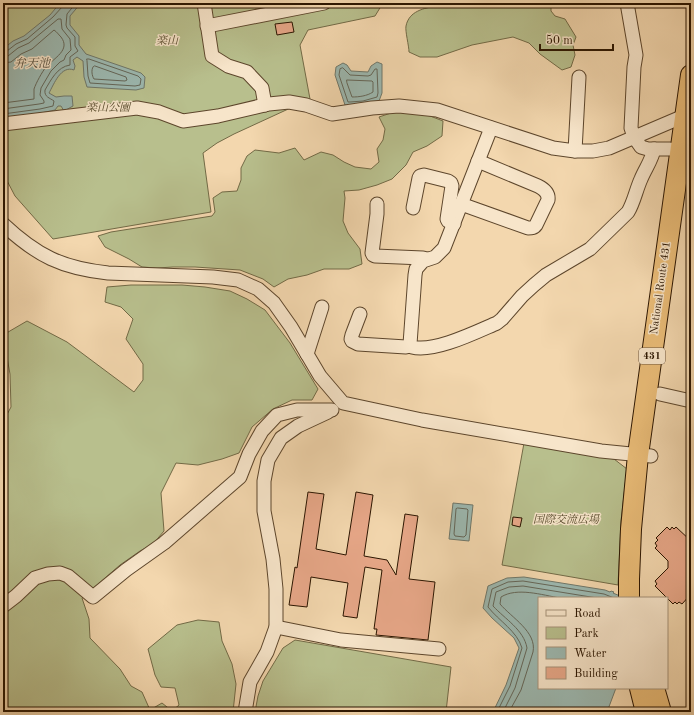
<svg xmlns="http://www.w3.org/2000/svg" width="694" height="715" font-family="'Old Standard TT','Noto Serif JP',serif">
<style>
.green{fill:#b8bf8d;stroke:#726a46}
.water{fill:#9cb8b0;stroke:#6f776a}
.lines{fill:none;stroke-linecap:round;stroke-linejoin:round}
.shore{stroke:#646658;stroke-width:1}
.building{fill:#e7a788;stroke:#2b1500}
.minor-casing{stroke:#5d462c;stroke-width:15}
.highway-casing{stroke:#2b1500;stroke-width:22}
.minor{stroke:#f7e5ca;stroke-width:13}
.highway{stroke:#eabc77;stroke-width:20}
.labels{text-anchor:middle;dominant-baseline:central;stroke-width:3;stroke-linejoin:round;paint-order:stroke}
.shield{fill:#f7e5ca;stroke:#68533d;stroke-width:1}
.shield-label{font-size:10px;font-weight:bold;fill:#2b1500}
.park-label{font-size:11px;font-style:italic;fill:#55482a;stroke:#f7e5ca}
.street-label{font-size:11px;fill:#2b1500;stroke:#f7e5ca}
.water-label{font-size:12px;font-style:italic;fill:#534e3e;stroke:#f7e5ca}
</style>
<rect width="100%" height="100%" fill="#f3d7ae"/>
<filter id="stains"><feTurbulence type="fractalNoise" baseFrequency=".005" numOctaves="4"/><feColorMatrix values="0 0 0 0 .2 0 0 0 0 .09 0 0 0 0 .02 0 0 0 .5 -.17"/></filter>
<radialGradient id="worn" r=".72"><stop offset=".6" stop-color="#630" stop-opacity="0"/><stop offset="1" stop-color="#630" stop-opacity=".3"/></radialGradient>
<g class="green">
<polygon points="3,3 383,3 375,16 308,30 300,45 310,99 234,134 217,143 203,153 211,212 53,239 15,196 3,173"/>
<path d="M439,3H551V11L555,16L565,19L576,37L573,45L575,55L571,67L562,70L540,54L529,43L513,37L472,45L437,57H420L409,52C409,46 405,31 406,26C409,11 424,8 437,6Z"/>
<polygon points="394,112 425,114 443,121 442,136 427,146 413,152 406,165 392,179 377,185 359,190 344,191 345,198 343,221 348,233 360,249 362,264 349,269 324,269 307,275 288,279 274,287 263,279 240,270 195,267 173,267 157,268 142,267 129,259 105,247 98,236 111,232 212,216 215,212 213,198 222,192 237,191 241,180 241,168 247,156 255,150 279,153 295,148 304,160 321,152 333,155 344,162 355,167 371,169 379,162 377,149 383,140 385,129 379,117"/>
<polygon points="131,285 182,285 205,287 230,291 247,299 265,310 290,343 318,389 312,400 292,400 273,409 252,427 239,453 222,459 198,465 176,463 161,493 164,531 153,544 140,551 120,565 82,598 89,619 90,638 120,669 131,686 142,692 150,710 162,703 172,711 179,705 175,688 161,687 155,675 148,649 177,625 198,620 219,622 222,641 232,664 236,684 233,712 3,712 3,422 11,407 10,374 3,335 27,321 67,342 134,392 143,380 143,364 126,339 133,319 121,307 105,302 107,287"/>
<polygon points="524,443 614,459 627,469 621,521 618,585 502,565"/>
<polygon points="295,640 451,667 446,712 255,712 258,696 263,681 283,648"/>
</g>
<g class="water">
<path d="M60,3H81L70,16V25L79,36V45L86,54L141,73L145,77L144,88L136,90L87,87L84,77L83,61L77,57L73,60L75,66L74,70C61,65 54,84 49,93L56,97L64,96H72L73,106L64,111L61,106H58L55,110L41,113L3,119V49L13,41L24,36L50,15Z"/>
<polygon points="377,62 382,64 382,93 379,101 349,106 345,105 335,75 336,67 343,63 347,65 351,71 368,72 371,66"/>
<polygon points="453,503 473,505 469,541 449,539"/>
<polygon points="524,577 605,590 610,592 611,591 614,592 613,593 620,596 620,598 539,598 539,688 616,688 607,712 493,712 506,685 519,648 514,638 492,618 483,608 488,586 507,578"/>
</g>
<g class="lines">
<g class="shore">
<polyline points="3,52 7,51 16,44 27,39 53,17 62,7 63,3"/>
<polyline points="3,57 8,56 18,48 29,43 58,19 61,19 62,29 70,39 71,50 66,55 64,60 60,62 51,71 41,88 40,95 44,101 44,103 39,104 3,109"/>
<polygon points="87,59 89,59 138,76 141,79 140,85 135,86 90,83 88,76 87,61"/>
<path d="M3,63L11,62L21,54L32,49L54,30C57,32 58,34 61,37C71,50 54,58 46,67C42,72 36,83 34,89C34,92 34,96 34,99L3,103"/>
<path d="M95,66L126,77L127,80L125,81L94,79C92,76 91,70 93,67Z"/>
<polygon points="343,68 350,75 368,76 371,75 375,69 377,69 378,93 377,97 363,101 350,102 348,102 339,75 340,69"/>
<path d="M347,80L372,81L373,82V92C367,96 359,97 352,97L347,83Z"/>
<path d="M3,114L40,109L53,106L54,101C50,98 44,97 45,90C51,80 57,67 70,65V57L78,51L75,46V37L67,28L66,25L67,14L76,3"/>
<polygon points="458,508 467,509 468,510 466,535 464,537 455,536 454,534 456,509"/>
<path d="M497,712L510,686L522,648C517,631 499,621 488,607L492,589L508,582L523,581L604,594L614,598"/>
<path d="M503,712L515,688L527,648C524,630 505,619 493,606L496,592L509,587L523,586L597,598"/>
<path d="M509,712L521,690L533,652C537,632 512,618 500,604L501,597C517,587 542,595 560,598"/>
</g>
</g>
<g class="building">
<polygon points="292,22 294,32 277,35 275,24"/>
<polygon points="308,492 324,494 316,549 346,555 356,492 373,495 364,556 387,560 396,575 405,514 418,516 409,579 435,582 428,640 376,635 377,629 374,629 382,570 365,567 357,618 343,616 348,583 311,577 307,607 289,605 295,567 297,568"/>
<polygon points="513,517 522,518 520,527 512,525"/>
<polygon points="667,527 670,530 672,527 674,529 676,527 691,541 691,552 687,556 691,560 691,570 686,575 691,579 691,594 682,604 679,602 677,604 675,602 673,604 655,586 657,584 655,581 668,568 668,561 655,548 657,546 655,543 658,540 656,538"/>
</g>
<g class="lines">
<defs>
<g id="minor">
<polyline points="204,3 212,56 228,66 247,72 262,88 265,105"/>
<polyline points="627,3 636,55 634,67 631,128 634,137 641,147 648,149 670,149"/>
<polyline points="207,26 324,3"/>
<polyline points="3,124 137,108 159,112 183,121 218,116 269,104 289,102 306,105 332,114 372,108 399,106 437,110 553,148 575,151 593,151 609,148 691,113"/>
<path d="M491,128L444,248L435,257L423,261L416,269L415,275L410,344L412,347C434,353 476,332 497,323L502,319L522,296L534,285L546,275L590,249L628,212C634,202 636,190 641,179C645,169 652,160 654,149"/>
<polyline points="575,151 579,77"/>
<polyline points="377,204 377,214 372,253 373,255 375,256 423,258 427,259"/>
<path d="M461,204L528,228C532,228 534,228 536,225L548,200C549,193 544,189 538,186L478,161"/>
<polyline points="413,208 419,178 420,176 424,175 448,181 451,183 452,186 447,219 448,221 454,224"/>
<path d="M3,224C37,256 62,268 108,273L213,277L238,280L258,289L274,303L291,327L320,376L343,403L422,420L601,451L651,456"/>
<polyline points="360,314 352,335 351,339 352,341 358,344 406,347 411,346"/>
<polyline points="307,354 322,307"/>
<polyline points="660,394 691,401"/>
<polyline points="3,606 16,596 35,578 48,574 60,573 68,576 93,597 126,570 164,543 240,477 249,454 262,431 277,415 297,410 332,410"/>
<polyline points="276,627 341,640 439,649"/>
<polyline points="245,712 250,682 267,652 276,627 276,589 273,559 264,511 264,481 268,460 281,438 298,426 328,412"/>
</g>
<g id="highway">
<polyline points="629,598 629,579 631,529 638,455 691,75"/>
<polyline points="640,688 646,712"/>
<polyline points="654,688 661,712"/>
</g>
</defs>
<use href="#minor" class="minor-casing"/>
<use href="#highway" class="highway-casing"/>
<use href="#minor" class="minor"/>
<use href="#highway" class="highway"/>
</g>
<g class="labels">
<rect class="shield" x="639" y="348" width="26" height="16" rx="3"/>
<g class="shield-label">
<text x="652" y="356">431</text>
</g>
<g class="park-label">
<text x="167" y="41">楽山</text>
<text x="108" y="108">楽山公園</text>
<text x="566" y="520">国際交流広場</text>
</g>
<g class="street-label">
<text transform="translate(661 288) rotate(-82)">National Route 431</text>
</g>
<g class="water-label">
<text x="32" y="64">弁天池</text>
</g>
</g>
<rect width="694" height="715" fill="none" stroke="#f3d7ae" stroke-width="16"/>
<rect x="4" y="4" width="686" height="707" fill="none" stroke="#2b1500" stroke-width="2"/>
<rect x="8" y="8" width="678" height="699" fill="none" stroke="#2b1500"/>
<rect x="538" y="597" width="130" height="92" fill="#f7e5ca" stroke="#a59279"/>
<rect x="546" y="610" width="20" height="6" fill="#f7e5ca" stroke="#a59279"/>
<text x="574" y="617" font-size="12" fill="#2b1500">Road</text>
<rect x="546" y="627" width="20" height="12" fill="#b8bf8d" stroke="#a59279"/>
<text x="574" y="637" font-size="12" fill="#2b1500">Park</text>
<rect x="546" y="647" width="20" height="12" fill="#9cb8b0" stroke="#a59279"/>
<text x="574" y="657" font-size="12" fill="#2b1500">Water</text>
<rect x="546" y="667" width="20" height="12" fill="#e7a788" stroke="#a59279"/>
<text x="574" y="677" font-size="12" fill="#2b1500">Building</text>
<path d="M540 44v6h73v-6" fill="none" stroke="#2b1500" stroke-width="2"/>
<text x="546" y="44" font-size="12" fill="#2b1500" stroke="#f7e5ca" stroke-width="3" paint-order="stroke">50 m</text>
<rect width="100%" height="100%" filter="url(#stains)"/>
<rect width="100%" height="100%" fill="url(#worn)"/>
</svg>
